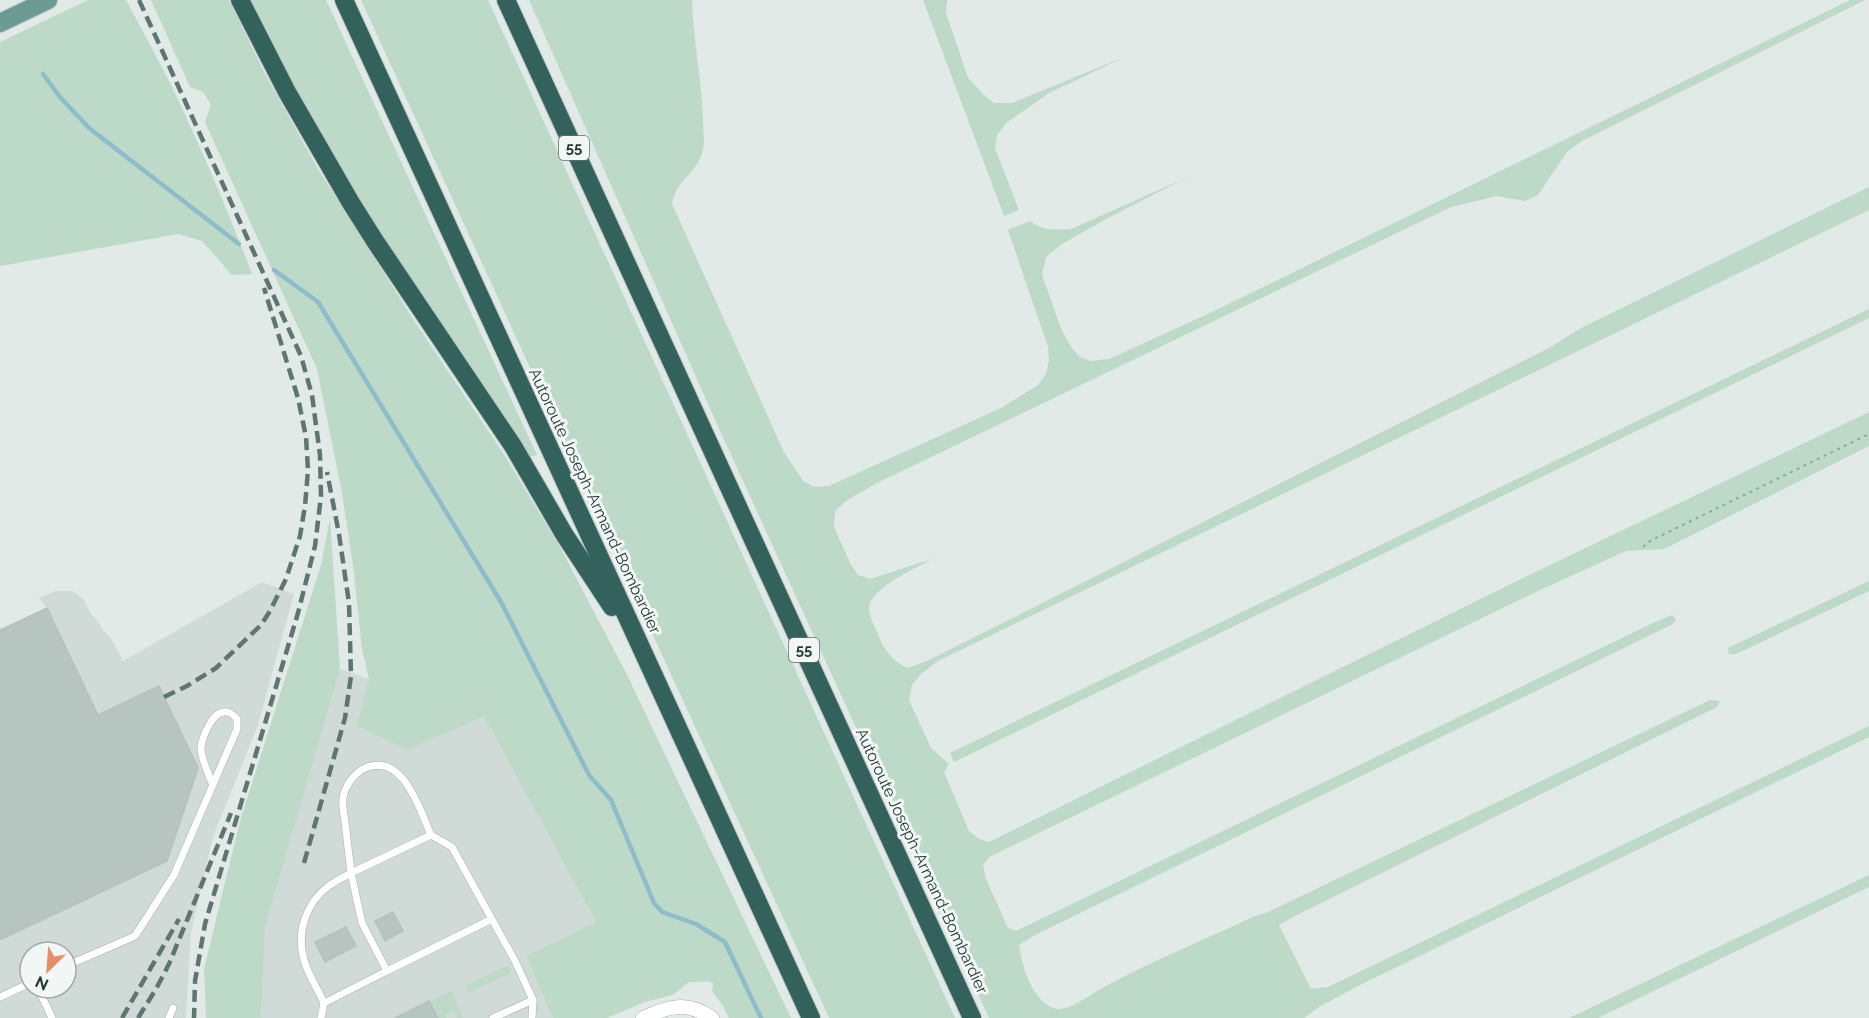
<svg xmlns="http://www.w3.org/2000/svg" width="1869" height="1018" font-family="Raleway,sans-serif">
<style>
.built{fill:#d0dad6;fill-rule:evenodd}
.green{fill:#bdd9c7}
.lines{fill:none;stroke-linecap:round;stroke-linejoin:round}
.stream{stroke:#8fbcca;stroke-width:4.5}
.building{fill:#b7c5c0;stroke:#b5c3bf;stroke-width:1.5}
.lane-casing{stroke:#a5b1ae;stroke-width:8}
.street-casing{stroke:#a5b1ae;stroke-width:15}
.primary-casing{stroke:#bdc4c2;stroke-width:20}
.highway-casing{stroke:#bdc4c2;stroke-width:20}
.path{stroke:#85aba2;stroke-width:2;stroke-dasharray:3 4.5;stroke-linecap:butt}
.lane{stroke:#fff;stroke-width:7}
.street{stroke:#fff;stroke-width:14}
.primary{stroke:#6b9b93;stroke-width:18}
.highway{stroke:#33625d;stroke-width:18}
.rail{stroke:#5e7571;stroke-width:4.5;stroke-dasharray:12 6;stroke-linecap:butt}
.labels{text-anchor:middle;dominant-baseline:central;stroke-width:6;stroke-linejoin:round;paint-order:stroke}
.shield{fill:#f2f7f5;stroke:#62726f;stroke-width:1.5}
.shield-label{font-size:15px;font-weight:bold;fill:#243935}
.street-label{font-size:16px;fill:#243935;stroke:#f2f7f5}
</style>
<rect width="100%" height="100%" fill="#e2eae7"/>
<g class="built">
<path d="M262,582L294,594L258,725L213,837L191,932L186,1018H0V630L47,608L39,598L56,591H73L85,601L90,613L98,621L104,631L112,640L123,661ZM30,952H66V988H30Z"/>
<polygon points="340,669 369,679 358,726 407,750 484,715 596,922 526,956 553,1018 261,1018 265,928"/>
</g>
<g class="green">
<path d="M88,0H126C142,30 158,59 173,89C202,150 228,211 252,274L232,275L202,241L178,234L0,266V42Z"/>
<path d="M151,0H229L263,70L318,169L415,322L505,456L560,547L627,675L791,1018H729L723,1006L712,991L713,983C705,979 697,983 689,982L673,995L645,1002L607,1018H553L526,956L596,922L484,716L407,750L357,726L369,679L362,649L353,565L342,493L317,369L205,122L211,104L203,92L190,87Z"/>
<polygon points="249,0 326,0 537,455 529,457 379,234 294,90"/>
<polygon points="361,0 488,0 955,1018 829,1018"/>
<path d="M529,0H692C693,40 702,80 703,121C703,129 705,140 703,149C699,172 676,179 672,204L784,452L803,481L814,487L829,486L1001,408L1038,385L1046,374L1049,360L1048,347L1008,230L1030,221C1043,231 1055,230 1071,229L1188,177L1108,218L1062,244L1046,257L1042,275L1062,331L1071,347L1079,356L1090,361L1109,359L1212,312L1850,0H1865L1582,141L1567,152L1538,195L1525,201L1497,196L1451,207L875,484L846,501L835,511L834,527L851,565L858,575L870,579L932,559C916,568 868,589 869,609C869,617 876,628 878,635C884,650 893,662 908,668L929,660L1549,348L1581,328L1869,187V210L938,661L921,674L912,685L909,700L931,748L949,764L944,772L969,831L979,839L989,842L1519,580L1869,412V446L1664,549L1626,551L1538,591L989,857L983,865L986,879L1008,928L1016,931L1653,623L1672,615L1676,619L1673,624L1035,935L1019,945C1022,967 1033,1004 1057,1009C1069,1011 1091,994 1102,988C1152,961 1206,939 1257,915L1266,913L1710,700L1720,701L1717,707L1293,917L1279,925L1311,989L1328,987L1869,726V737L1358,986L1319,1007L1304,1018H989L716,422Z"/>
<polygon points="923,0 947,0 946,13 968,78 985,96 994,103 1012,103 1127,56 1049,93 1006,123 997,135 995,148 1019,210 1004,216"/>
<polygon points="1869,309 1869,318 954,762 950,753"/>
<polygon points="330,518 340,669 265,928 261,1018 206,1018 204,969 219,907 240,821 321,565"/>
<polygon points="1869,581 1869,591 1736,654 1729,654 1728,648"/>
<polygon points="1869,875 1869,887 1598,1018 1569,1018"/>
<polygon points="509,965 511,973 469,992 466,986"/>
<polygon points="451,991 463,1018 457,1018 456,1014 453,1012 446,1014 446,1018 438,1018 429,1001"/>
</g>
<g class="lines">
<g class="stream">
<polyline points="43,74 60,97 89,128 239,244"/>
<polyline points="274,270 318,302 501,602 589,775 611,800 654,903 662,912 696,924 725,942 761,1018"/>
</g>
</g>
<g class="building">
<polygon points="47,608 98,715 159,686 198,768 167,861 0,940 0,630"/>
<polygon points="393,912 403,931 385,941 375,921"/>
<polygon points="346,927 356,946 325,962 315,942"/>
<polygon points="429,1001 438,1018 395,1018"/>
</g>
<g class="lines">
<defs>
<g id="lane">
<polyline points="492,919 387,971 362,923 351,873 431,835 452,847 515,961 533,1000"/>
<path d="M66,966L135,936L174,875L237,729V719C235,717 233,714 230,713C215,705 201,737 201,749C202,761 208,773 213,785"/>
<path d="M387,971L324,1003C318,989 308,975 304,960C296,932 306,902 330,885C336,880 344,877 351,873C349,856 347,839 345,822C344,815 342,806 343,799C344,787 353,775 363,769C402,749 420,810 431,835"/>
<polyline points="38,988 52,1018"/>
<polyline points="0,997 30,983"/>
<polyline points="169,1018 173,1008"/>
<polyline points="321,1018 324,1003"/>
<polyline points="493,1018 533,1000 532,1018"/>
</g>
<path id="street" d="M643,1018C669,1006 687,1001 712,1018"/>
<polyline id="primary" points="0,23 48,0"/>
<g id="highway">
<polyline points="240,0 287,92 351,203 375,241 513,446 564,534 612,607"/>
<polyline points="344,0 811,1018"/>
<polyline points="506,0 972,1018"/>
</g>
</defs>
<use href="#lane" class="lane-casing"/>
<use href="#street" class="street-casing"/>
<use href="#primary" class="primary-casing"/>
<use href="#highway" class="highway-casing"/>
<polyline class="path" points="1643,547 1650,541 1869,434"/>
<use href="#lane" class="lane"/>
<use href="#street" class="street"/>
<use href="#primary" class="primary"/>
<use href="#highway" class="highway"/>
<g class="rail">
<polyline points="139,0 301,356 312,395 320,455 321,496 315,546 298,613 205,924 195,981 194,1018"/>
<polyline points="164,697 187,686 216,668 261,625 270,611 286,579 300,536 305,506 308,470 306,437 298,398 264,288"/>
<polyline points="304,863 345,718 351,676 349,603 339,534 327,472"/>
<polyline points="122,1018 179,919"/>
<polyline points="138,1018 156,989 169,964 231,813"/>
</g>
</g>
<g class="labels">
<g class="shield">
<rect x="559" y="136" width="30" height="24" rx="4.5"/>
<rect x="789" y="638" width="30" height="24" rx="4.5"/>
</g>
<g class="shield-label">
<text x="574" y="148">55</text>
<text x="804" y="650">55</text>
</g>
<g class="street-label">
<text transform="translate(595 501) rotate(65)">Autoroute Joseph-Armand-Bombardier</text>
<text transform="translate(922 861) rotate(65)">Autoroute Joseph-Armand-Bombardier</text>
</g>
</g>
<g transform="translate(48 970) rotate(205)"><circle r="28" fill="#f2f7f5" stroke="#a0aba8" stroke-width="1.5"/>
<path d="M0-4.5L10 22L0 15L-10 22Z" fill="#e39067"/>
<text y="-9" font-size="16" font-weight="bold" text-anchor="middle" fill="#243935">N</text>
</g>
</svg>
